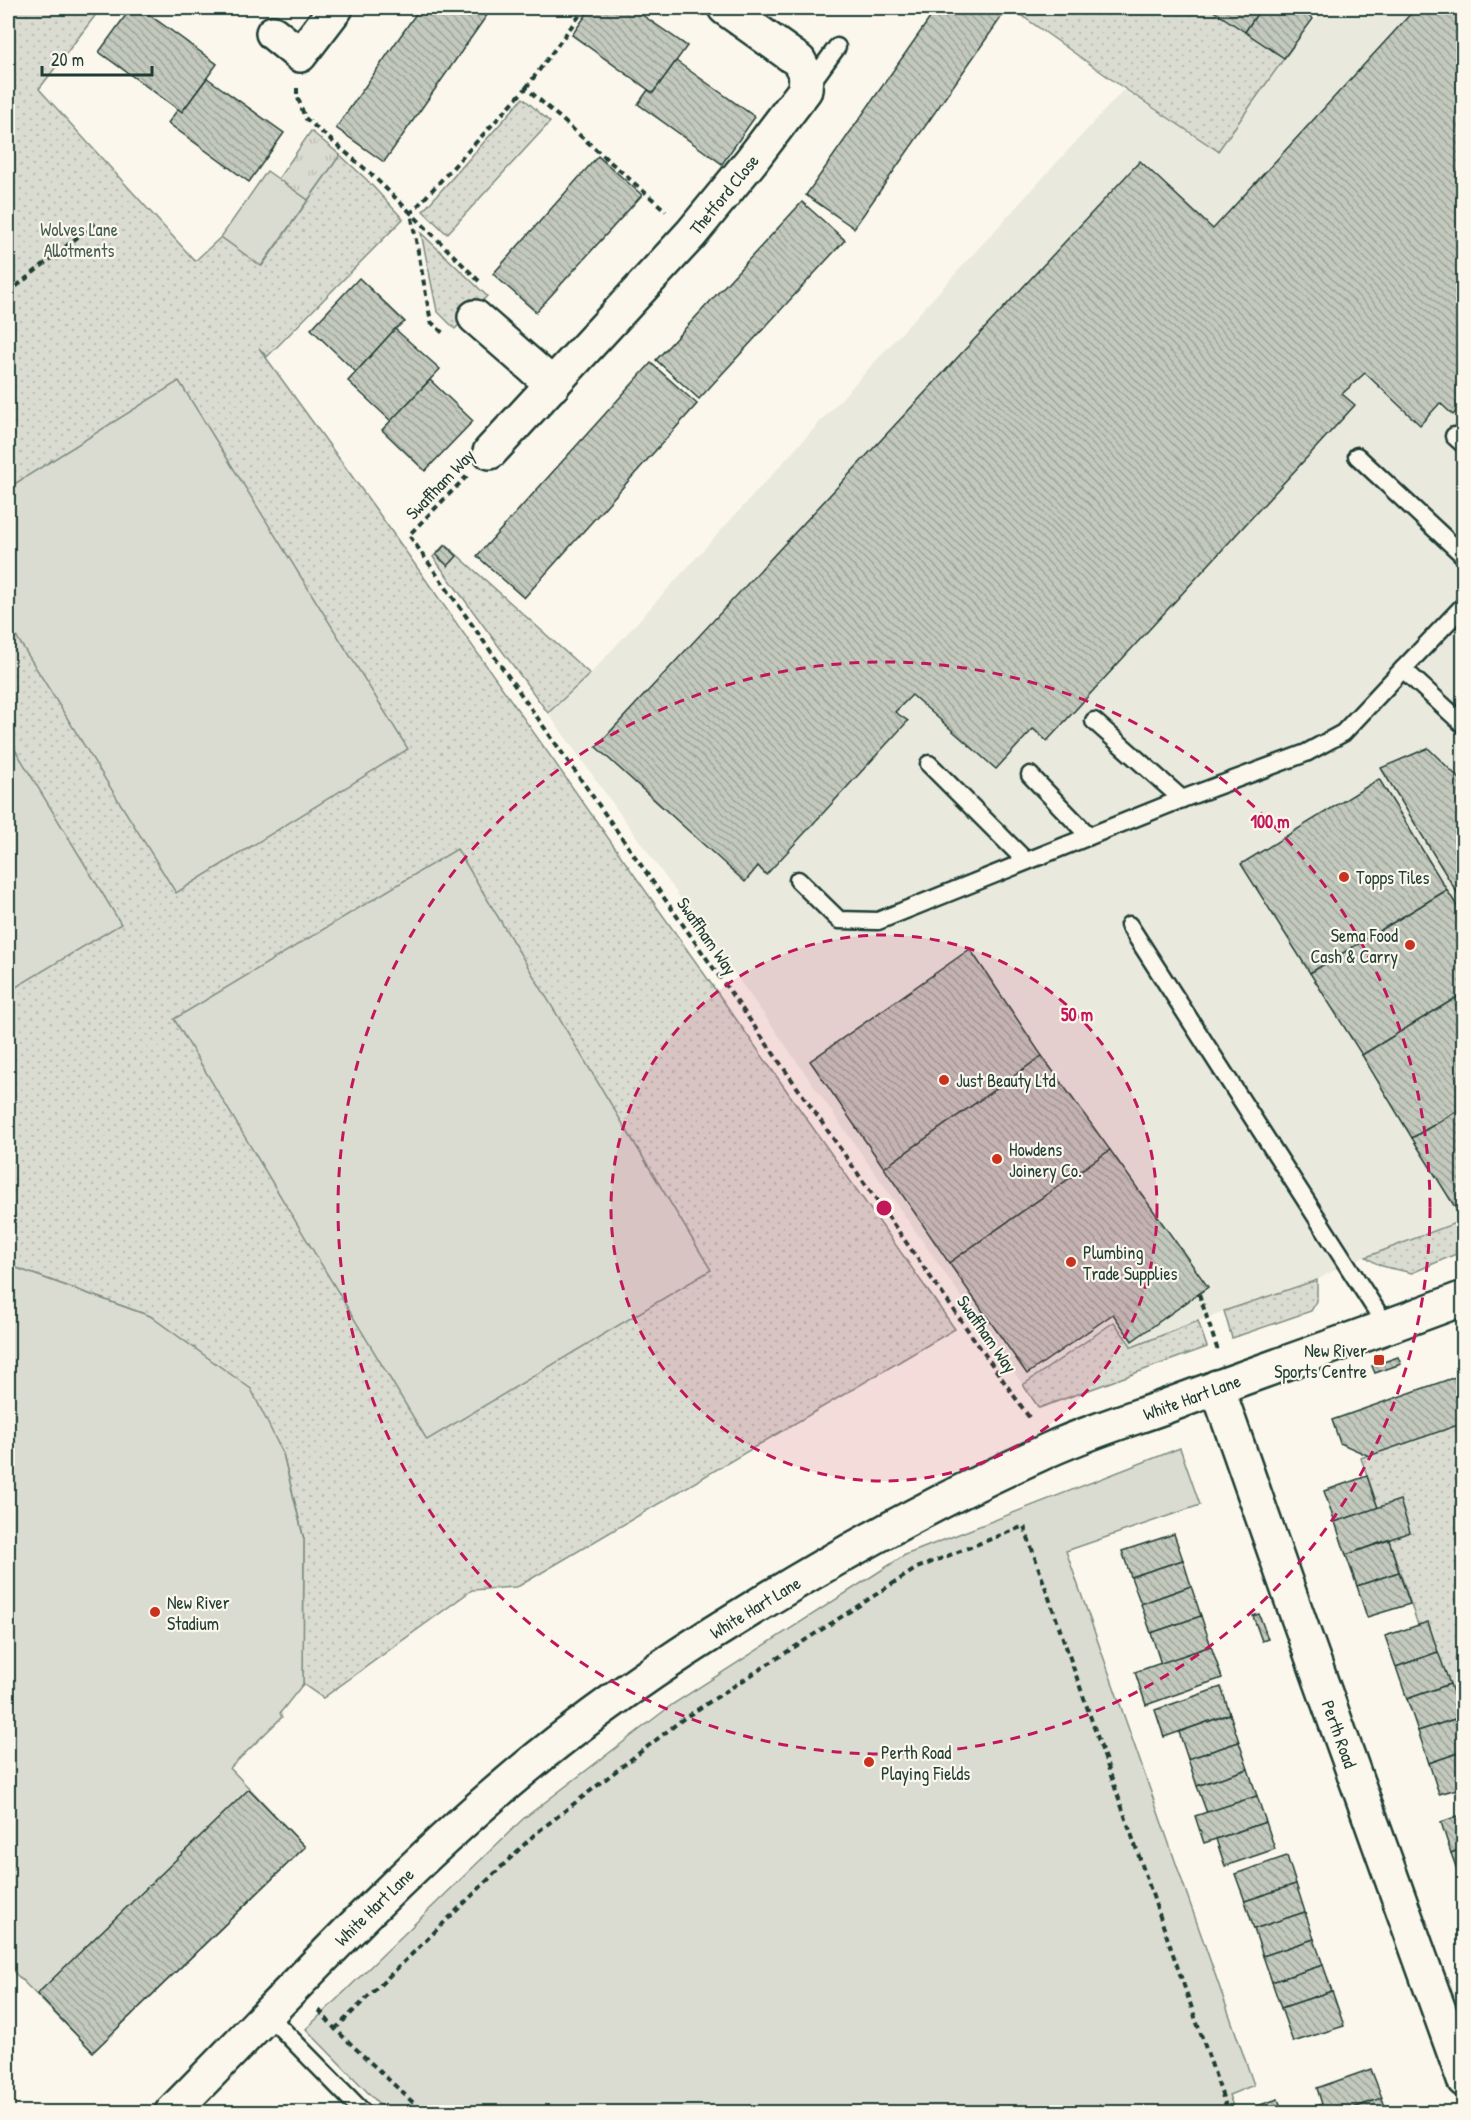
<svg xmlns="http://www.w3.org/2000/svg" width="1471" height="2120" font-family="'Patrick Hand',sans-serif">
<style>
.built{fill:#eae9de}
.grass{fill:url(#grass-dots);stroke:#7d8c82;stroke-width:1.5}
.park{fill:url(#park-tufts);stroke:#7d8c82;stroke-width:1.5}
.pitch{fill:#dbdcd1;stroke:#7d8c82;stroke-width:1.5}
.building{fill:url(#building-back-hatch);stroke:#1f3d34;stroke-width:1.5}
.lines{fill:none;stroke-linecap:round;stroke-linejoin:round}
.service-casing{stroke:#1f3d34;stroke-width:21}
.minor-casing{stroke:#1f3d34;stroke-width:38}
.tertiary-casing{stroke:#1f3d34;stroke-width:38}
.path{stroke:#1f3d34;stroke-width:4;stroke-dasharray:6 4.5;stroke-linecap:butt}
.service{stroke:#fbf7ec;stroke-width:16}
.minor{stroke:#fbf7ec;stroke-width:33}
.tertiary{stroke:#fbf7ec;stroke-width:33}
.ring{fill:none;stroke:#c2185b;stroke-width:3;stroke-dasharray:10 8}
.poi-dot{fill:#c8321e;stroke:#fbf7ec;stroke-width:2}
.labels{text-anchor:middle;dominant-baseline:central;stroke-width:4.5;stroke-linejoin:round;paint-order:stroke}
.street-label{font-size:18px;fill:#1f3d34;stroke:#fbf7ec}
.park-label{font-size:18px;fill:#455d53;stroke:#fbf7ec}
.poi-label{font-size:18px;fill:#1f3d34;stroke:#fbf7ec;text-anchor:start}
.centre{fill:#c2185b;stroke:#fbf7ec;stroke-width:3}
.ring-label{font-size:18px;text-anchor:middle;font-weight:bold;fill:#c2185b;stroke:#fbf7ec;stroke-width:4.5;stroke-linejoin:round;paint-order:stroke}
</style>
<defs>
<pattern id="grass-dots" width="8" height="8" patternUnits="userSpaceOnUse" patternTransform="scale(1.5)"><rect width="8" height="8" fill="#dbdcd1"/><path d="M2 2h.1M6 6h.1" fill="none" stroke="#bcbeb4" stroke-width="1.8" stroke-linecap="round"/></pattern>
<pattern id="park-tufts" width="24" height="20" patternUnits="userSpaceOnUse" patternTransform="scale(1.5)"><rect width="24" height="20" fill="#dbdcd1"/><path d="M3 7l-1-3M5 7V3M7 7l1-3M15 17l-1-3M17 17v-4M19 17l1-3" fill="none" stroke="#bcbeb4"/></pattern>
<pattern id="building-back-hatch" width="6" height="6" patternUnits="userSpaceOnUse" patternTransform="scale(1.5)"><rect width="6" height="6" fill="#c4c9be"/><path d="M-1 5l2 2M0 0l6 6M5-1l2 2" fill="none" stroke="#9fa49b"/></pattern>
</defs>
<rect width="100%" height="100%" fill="#fbf7ec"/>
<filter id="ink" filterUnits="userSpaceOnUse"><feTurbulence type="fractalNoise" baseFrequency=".0167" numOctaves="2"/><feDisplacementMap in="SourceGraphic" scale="12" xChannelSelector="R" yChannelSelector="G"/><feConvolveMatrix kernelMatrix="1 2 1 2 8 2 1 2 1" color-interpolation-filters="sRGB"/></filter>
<g filter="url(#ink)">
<polygon class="built" points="1326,8 1463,8 1463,1220 1347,1263 1317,1280 1224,1311 1132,1347 1114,1323 1023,1385 772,1026 548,713 590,674 1123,90 1218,151 1298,39"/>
<g class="grass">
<polygon points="8,8 101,8 39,89 195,261 221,237 262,266 340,155 366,179 403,219 267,357 259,348 380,515 955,1329 519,1586 515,1587 472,1590 323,1698 303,1684 304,1539 283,1454 150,1316 8,1265"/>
<polygon points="1011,8 1250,8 1298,39 1218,151 1128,91"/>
<polygon points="523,98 550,122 447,234 423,211"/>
<polygon points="421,233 487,296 455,329 437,311"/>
<polygon points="445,544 590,674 548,713 433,557"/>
<path d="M1463,1220V1251L1412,1273C1392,1267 1384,1270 1366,1257Z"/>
<polygon points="1317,1280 1317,1301 1311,1311 1232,1338 1224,1311"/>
<polygon points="1198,1321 1207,1347 1039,1408 1023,1385 1114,1322 1132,1347"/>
<polygon points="1463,1421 1463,1747 1423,1624 1418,1625 1361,1458"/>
</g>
<polygon class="park" points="311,131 340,155 308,200 278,179"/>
<g class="pitch">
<polygon points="267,171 308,200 261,266 221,237"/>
<polygon points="179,381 408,749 176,893 8,623 8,488"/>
<polygon points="8,738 121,924 8,992"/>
<polygon points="457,849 711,1270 427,1440 174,1019"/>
<polygon points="8,1265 150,1316 251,1389 283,1454 304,1540 303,1684 280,1713 282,1717 230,1768 305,1847 93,2052 9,1967 8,1968"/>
<polygon points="1180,1448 1200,1505 1066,1551 1254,2085 1229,2095 1235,2112 387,2112 306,2029 523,1819 673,1704 905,1555"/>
</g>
<g class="building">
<polygon points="131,8 140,8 217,64 182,112 99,52"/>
<polygon points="420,8 492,8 384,162 336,128"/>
<polygon points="591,8 632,8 687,46 653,93 572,35"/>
<polygon points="937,8 999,8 1005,12 854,228 806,195"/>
<polygon points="1209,8 1261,8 1245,32"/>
<polygon points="1261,8 1297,8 1313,19 1284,58 1245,32"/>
<polygon points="1416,8 1464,8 1464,402 1453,415 1440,403 1420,425 1365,373 1342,394 1355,405 1047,741 1033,729 996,769 912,695 895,712 908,721 766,875 758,866 745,882 596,747 1140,161 1213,229"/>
<polygon points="676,61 755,117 722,164 638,104 648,90 653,93"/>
<polygon points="207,78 284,133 249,182 168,123 178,109 182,112"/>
<polygon points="598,156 642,195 536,312 493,274"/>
<polygon points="802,202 845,240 699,399 656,360"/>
<polygon points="359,278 405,322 395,329 356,372 311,329"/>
<polygon points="395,329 440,369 391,421 348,381"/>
<polygon points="651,363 697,404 524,598 477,556"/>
<polygon points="430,380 473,421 425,471 382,430"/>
<polygon points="445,545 457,556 448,566 436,555"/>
<polygon points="1428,748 1464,783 1464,904 1381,768"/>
<polygon points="1379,779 1447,890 1310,973 1241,864"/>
<polygon points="1447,890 1464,917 1464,993 1362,1055 1310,973"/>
<polygon points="970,949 1042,1056 884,1168 810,1061"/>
<polygon points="1464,993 1464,1107 1412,1138 1362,1055"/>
<polygon points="1042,1056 1110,1150 949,1263 884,1168"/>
<polygon points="1464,1107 1464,1220 1463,1220 1412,1138"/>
<polygon points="1110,1150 1208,1287 1132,1341 1113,1314 1027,1374 949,1263"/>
<polygon points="1398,1357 1401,1364 1375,1373 1372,1366"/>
<polygon points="1464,1374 1464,1423 1369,1456 1340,1443 1332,1420"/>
<polygon points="1367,1476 1378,1508 1335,1522 1324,1491"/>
<polygon points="1400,1500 1410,1532 1346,1555 1335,1522"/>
<polygon points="1174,1534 1183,1560 1131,1577 1122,1551"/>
<polygon points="1389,1540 1399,1572 1357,1586 1346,1555"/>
<polygon points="1183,1560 1191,1586 1141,1604 1131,1577"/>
<polygon points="1399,1572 1410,1604 1367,1617 1357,1586"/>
<polygon points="1191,1586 1201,1616 1151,1633 1141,1604"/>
<polygon points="1259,1614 1268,1639 1262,1641 1253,1616"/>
<polygon points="1201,1616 1211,1646 1161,1664 1151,1633"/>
<polygon points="1428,1622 1438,1652 1396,1667 1385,1636"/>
<polygon points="1211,1646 1222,1678 1146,1705 1135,1672"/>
<polygon points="1438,1652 1450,1684 1407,1699 1396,1667"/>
<polygon points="1450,1684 1461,1717 1418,1731 1407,1699"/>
<polygon points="1221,1687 1230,1714 1164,1737 1155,1710"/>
<polygon points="1230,1714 1239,1742 1188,1759 1179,1732"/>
<polygon points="1461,1717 1464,1725 1464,1751 1429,1763 1418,1731"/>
<polygon points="1239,1742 1248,1769 1197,1786 1188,1759"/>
<polygon points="1464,1751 1464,1787 1439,1794 1429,1763"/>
<polygon points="1248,1769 1257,1796 1207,1813 1197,1786"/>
<polygon points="249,1789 305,1847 93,2052 37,1994"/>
<polygon points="1257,1796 1266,1822 1204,1843 1195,1816"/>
<polygon points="1464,1814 1464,1848 1451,1853 1441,1822"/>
<polygon points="1266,1822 1275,1849 1225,1866 1216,1839"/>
<polygon points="1464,1848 1464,1884 1462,1884 1451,1853"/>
<polygon points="1287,1856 1296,1884 1245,1901 1235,1874"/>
<polygon points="1296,1884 1305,1912 1254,1929 1245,1901"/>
<polygon points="1305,1912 1314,1939 1263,1956 1254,1929"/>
<polygon points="1314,1939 1323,1965 1272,1982 1263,1956"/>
<polygon points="1323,1965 1332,1991 1281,2008 1272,1982"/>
<polygon points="1332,1991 1344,2026 1293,2042 1281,2008"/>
<polygon points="1371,2069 1382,2098 1342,2112 1339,2111 1308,2112 1307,2110 1322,2104 1317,2088"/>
<polygon points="1382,2098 1387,2112 1342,2112"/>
<polygon points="1278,2099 1283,2112 1239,2112"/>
</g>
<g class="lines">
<defs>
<g id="service">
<polyline points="808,87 837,47"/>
<polyline points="1454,436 1464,445"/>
<polyline points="1357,456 1464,556"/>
<polyline points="1464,605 1403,669 1464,725"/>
<polyline points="1094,721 1182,799"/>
<polyline points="929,764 1026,861"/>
<polyline points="1030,775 1089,836"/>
<polyline points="798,880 839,920 878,921 1182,799 1306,753 1343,733 1403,669"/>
<polyline points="1129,925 1387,1327"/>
<polyline points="268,2015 363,2112"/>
</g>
<g id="minor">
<polyline points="273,33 300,55 336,8"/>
<polyline points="475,317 553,385"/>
<path id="s1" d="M490,452L691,234L751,161L805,90L806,75L799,61L725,8"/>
</g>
<g id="tertiary">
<path id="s2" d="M1217,1387L1291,1598L1464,2080"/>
<path id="s3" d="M172,2112C283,2000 390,1882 511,1780C584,1718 663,1663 745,1613C840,1554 938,1500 1040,1454C1079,1435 1122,1422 1164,1407C1263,1370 1364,1336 1464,1298"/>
</g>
</defs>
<use href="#service" class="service-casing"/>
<use href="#minor" class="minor-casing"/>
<use href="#tertiary" class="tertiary-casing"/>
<g class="path">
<polyline points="297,88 297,95 305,118 370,173 411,213 431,322 443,333"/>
<polyline points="526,88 585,8"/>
<polyline points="479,281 411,213 526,88 666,211"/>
<polyline points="8,293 95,223"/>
<polyline points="467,476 409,535 1031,1420"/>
<polyline points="1199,1294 1218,1351"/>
<polyline points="319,2010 335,2029 423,2112"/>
<polyline points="335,2029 535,1834 683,1719 917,1568 1024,1526 1228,2112"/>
</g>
<use href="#service" class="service"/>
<use href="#minor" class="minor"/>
<use href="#tertiary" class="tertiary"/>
</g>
</g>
<circle cx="884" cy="1208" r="273" fill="#c2185b" fill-opacity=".12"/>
<g class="ring">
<circle cx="884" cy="1208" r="273"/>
<circle cx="884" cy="1208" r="546"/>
</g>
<g class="poi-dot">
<circle cx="1344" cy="877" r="6"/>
<circle cx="1410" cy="945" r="6"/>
<circle cx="944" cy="1080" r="6"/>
<circle cx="997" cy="1159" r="6"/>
<circle cx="1071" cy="1262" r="6"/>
<rect x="1373" y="1354" width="12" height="12" rx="3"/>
<circle cx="155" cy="1612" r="6"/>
<circle cx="869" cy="1762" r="6"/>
</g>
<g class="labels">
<g class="street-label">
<text stroke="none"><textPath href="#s1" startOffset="348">Thetford Close</textPath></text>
<text transform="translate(440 484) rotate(-46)">Swaffham Way</text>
<text transform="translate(707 936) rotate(55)">Swaffham Way</text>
<text transform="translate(987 1334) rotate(55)">Swaffham Way</text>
<text stroke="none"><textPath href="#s3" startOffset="1260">White Hart Lane</textPath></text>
<text stroke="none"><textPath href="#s3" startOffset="774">White Hart Lane</textPath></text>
<text stroke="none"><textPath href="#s2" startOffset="368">Perth Road</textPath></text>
<text stroke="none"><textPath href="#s3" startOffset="288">White Hart Lane</textPath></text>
</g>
<g class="park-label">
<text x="79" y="229">Wolves Lane<tspan x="79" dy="21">Allotments</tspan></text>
</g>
<g class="poi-label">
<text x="1356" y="877">Topps Tiles</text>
<text x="1398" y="935" text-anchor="end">Sema Food<tspan x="1398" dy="21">Cash &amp; Carry</tspan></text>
<text x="956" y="1080">Just Beauty Ltd</text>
<text x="1009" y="1149">Howdens<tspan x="1009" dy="21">Joinery Co.</tspan></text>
<text x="1083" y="1252">Plumbing<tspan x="1083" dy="21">Trade Supplies</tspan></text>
<text x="1367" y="1350" text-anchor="end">New River<tspan x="1367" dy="21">Sports Centre</tspan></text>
<text x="167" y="1602">New River<tspan x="167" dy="21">Stadium</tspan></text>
<text x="881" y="1752">Perth Road<tspan x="881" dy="21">Playing Fields</tspan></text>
</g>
</g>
<circle cx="884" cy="1208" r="9" class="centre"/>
<g class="ring-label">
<text x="1270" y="828">100 m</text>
<text x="1077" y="1021">50 m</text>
</g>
<rect width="1471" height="2120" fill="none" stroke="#fbf7ec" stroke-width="30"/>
<rect x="15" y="15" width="1441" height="2090" fill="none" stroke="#1f3d34" stroke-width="2" filter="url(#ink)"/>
<path d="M42 66v9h110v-9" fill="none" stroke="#1f3d34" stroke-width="3"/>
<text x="51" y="66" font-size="18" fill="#1f3d34" stroke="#fbf7ec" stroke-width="4.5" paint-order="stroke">20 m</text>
</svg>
